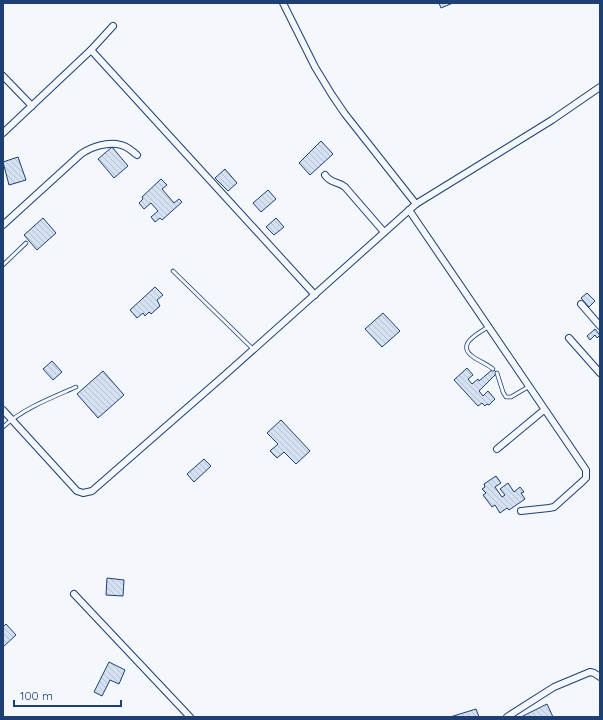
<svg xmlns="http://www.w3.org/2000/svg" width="603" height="720" font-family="Quicksand,sans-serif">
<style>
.building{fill:url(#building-back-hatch);stroke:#1d3f73}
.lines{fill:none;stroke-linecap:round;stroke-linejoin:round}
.lane-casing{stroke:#1d3f73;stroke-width:4.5}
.street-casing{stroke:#1d3f73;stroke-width:8}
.lane{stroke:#f4f7fb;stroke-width:3}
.street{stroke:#f4f7fb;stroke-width:6}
</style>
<defs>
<pattern id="building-back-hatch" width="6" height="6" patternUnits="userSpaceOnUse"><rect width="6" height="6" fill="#d5e0f0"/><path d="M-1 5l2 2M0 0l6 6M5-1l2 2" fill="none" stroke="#b6c1d1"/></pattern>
</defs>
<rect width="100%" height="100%" fill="#f4f7fb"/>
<g class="building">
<polygon points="439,3 453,3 441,8"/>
<polygon points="321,141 333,154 310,175 299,163"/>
<polygon points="112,147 128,166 114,178 98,159"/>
<polygon points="18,157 26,180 9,185 3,162"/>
<polygon points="225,169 237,183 228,191 215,178"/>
<polygon points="161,179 167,185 162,189 174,203 179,199 182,202 162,220 160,218 155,222 151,217 158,211 151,203 144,209 139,203 143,199 142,197"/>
<polygon points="268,190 276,199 261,212 253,203"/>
<polygon points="43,218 56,233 37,250 24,235"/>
<polygon points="276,218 284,227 274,235 266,227"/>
<polygon points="155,287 163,295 157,300 160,306 151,314 149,312 145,316 143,313 137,318 130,310"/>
<polygon points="587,293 595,301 589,307 581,298"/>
<polygon points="383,313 400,331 382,347 365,329"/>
<polygon points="595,329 600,335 597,338 595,335 590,340 587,336"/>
<polygon points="52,361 62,372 53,380 43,369"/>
<polygon points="467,368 473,375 468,379 472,384 478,379 479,381 493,369 497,373 479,391 483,396 488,391 495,399 489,405 487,404 485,406 482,403 478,406 454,380"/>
<polygon points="103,371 124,395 98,418 77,394"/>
<polygon points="281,420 310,451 296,464 284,452 277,458 270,451 278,444 267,433"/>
<polygon points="204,459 211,466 194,482 187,474"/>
<polygon points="496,476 501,483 495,487 502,497 505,495 500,489 508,483 514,492 520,487 524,492 521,493 525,499 509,510 507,508 500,513 495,505 492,507 483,495 486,493 482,489 485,487 484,484"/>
<polygon points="107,578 124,580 123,596 106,595"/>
<polygon points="6,624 16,635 3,647 3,627"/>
<polygon points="109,662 125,670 119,684 110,680 102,696 94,692"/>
<polygon points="547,704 553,717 521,717"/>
<polygon points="476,709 479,717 450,717"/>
</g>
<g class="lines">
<defs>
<g id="lane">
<polyline points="3,265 26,243"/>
<polyline points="173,271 253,349"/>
<path d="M488,327C479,333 456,344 472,356C478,361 486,363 493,369"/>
<polyline points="497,373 503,392 506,397 511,397 528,387"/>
<path d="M3,427C24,408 51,398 76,387"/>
</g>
<g id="street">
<polyline points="283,3 315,67 332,95 345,114 416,204"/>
<polyline points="91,50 315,295"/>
<polyline points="3,76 32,106"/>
<polyline points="3,133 91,50 113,26"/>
<path d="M325,175C331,184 338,181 345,187L384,232"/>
<polyline points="409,210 586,470 586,478 583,481 554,507 549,508 521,511"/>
<path d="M3,225L81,154C91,147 108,141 121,145C127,146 132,151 137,155"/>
<polyline points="581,304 600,326"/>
<polyline points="569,338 600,373"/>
<polyline points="3,410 77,491 83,493 92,491 227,373 416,204 552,120 600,87"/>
<polyline points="497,449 544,410"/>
<polyline points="74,594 190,717"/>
<polyline points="507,717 554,687 590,672 594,673 600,677"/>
</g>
</defs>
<use href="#lane" class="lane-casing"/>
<use href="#street" class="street-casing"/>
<use href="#lane" class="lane"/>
<use href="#street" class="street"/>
</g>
<rect width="603" height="720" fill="none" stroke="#1d3f73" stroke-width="8"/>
<path d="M14 700v6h107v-6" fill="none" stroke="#1d3f73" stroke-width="2"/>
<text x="20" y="700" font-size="12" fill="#1d3f73" stroke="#f4f7fb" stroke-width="3" paint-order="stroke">100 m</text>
</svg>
